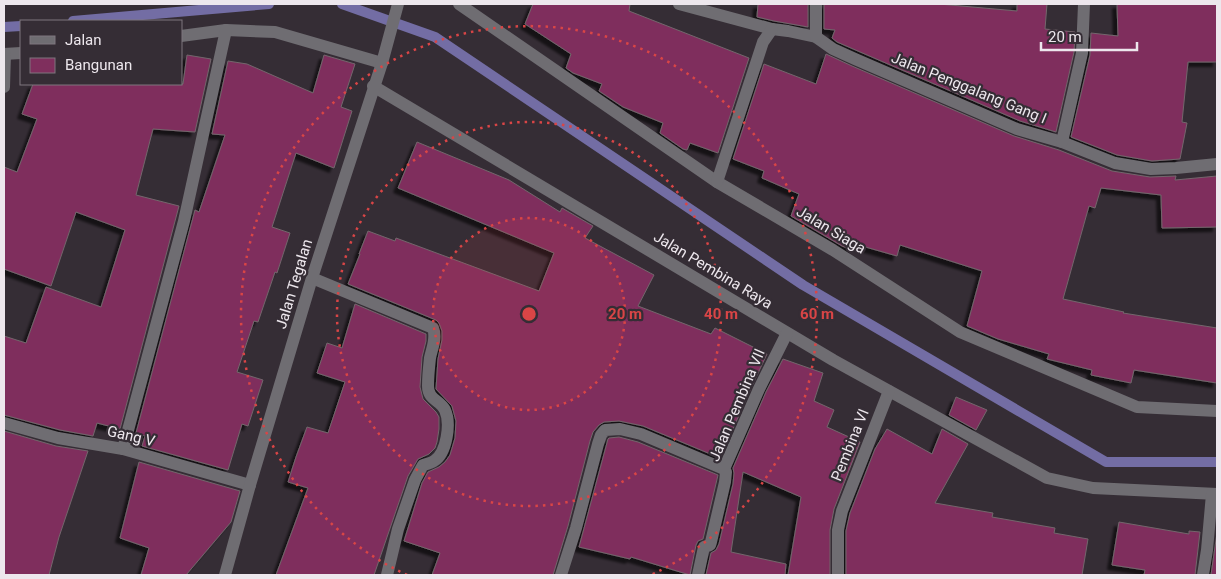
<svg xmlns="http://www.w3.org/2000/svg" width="1221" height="579" font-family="Roboto,sans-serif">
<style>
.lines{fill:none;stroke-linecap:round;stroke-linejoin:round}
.stream{stroke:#736da4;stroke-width:10}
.building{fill:#7f2f5d;stroke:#73666c;filter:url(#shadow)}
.minor{stroke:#6f6d72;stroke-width:12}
.tertiary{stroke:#6f6d72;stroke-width:12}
.ring{fill:none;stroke:#d94546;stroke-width:2.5;stroke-dasharray:2.5 5}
.labels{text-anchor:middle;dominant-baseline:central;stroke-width:4.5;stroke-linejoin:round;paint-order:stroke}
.street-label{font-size:15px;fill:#ede7ed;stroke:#352d35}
.centre{fill:#d94546;stroke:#352d35;stroke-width:2.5}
.ring-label{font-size:15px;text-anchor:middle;font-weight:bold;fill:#d94546;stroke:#352d35;stroke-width:4.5;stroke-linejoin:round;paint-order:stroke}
</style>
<defs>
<filter id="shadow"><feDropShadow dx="-4.5" dy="4.5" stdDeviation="1" flood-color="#0009"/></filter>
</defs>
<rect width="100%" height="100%" fill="#352d35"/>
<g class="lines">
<g class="stream">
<polyline points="342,4 435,37 803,285 1106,462 1217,462"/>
<polyline points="73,21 269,4"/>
<polyline points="4,27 21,26"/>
</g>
</g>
<g class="building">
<polygon points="533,4 630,4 629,11 749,58 718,153 690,143 687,150 683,149 660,133 663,123 623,107 599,91 602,84 573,73 566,68 571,54 525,24"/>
<polygon points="758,4 808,4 808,27 774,21 757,17"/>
<polygon points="824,4 939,4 1017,11 1017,4 1047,4 1045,29 1075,32 1074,52 1056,132 1020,121 837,42 832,38 835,30 824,29"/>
<polygon points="1117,4 1217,4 1217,62 1188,62 1182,122 1187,123 1180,159 1152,161 1117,155 1071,137 1090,55 1091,33 1118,36"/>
<polygon points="826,54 852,66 1014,136 1059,150 1112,171 1150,177 1176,176 1175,180 1217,176 1217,227 1162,228 1161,195 1101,188 1095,208 1089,206 1063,299 1124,312 1123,313 1217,328 1217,383 1134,370 1131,383 1091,375 1092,370 1047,359 1049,354 998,339 967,326 982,271 900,245 897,256 855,244 852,250 842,246 791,216 799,194 762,178 764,171 733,159 764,64 816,84"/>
<polygon points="187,55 211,59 195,132 153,129 136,195 179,206 120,429 97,423 93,436 60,430 4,415 4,336 26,343 46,287 101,307 125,230 76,212 51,286 4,269 4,167 17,172 37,119 22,114 33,84 183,84"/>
<polygon points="324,55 355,64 341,107 352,111 334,168 296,153 272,227 290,233 277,273 275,272 258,322 254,321 237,372 263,380 248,426 242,424 228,470 142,446 145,436 136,433 195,210 199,212 225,135 212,134 228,61 247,64 313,93"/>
<polygon points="417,142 509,180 560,212 562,208 593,226 585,238 654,275 638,306 711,334 715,328 767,354 752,386 720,458 643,426 619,421 604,422 599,425 593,432 590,441 568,526 553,575 432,575 440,553 404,541 422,483 428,472 439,467 445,462 450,455 455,438 456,421 452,406 436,389 438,359 442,340 442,331 439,323 436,320 348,284 360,254 359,254 368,231 395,241 396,238 539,291 554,253 398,188"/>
<polygon points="355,304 426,334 426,341 422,357 420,387 423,399 436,412 439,417 439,429 437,442 435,448 429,454 418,459 408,476 374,575 276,575 308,488 288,482 296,457 307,427 328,433 345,382 317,373 327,343 342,348"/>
<polygon points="783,359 823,373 814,401 834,410 827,427 860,442 834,509 830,530 830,575 788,575 801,497 743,472 731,552 786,564 785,575 706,575 711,553 716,550 719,544 733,484 734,473 733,468 766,392"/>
<polygon points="956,397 987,410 976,430 949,415"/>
<polygon points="887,429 932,454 942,429 968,444 935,503 993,513 992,517 1055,528 1054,533 1088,539 1082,575 846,575 846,531 850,513 875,449"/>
<polygon points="4,431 56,446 88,451 59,537 49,575 4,575"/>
<polygon points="619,437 638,442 718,475 703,539 698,541 696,545 690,575 631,557 630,559 579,547 608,439 609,438"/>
<polygon points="139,462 240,491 231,522 186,575 141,575 149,548 120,538"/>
<polygon points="1119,522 1189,534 1189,531 1200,532 1195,575 1144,575 1145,570 1112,565"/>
<polygon points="1217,533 1217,575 1211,575"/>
</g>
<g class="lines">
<g class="minor">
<polyline points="459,4 717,182 833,250 960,332 1137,407 1217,411"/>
<polyline points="679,4 772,29 788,31 816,37 833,49 855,59 1017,129 1062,142 1115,163 1151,169 1176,168 1217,164"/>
<polyline points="816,4 816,37"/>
<polyline points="181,36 226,30 275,32 382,63"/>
<polyline points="4,54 21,53"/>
<polyline points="373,86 833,360 1047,478 1093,488 1217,494"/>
<polyline points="4,87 5,54"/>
<polyline points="1062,142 1082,53 1084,4"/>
<polyline points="717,182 763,42 772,29"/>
<path d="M312,278L433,328C437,338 432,348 430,358C429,367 428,377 428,386C428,400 440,400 445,410C451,423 447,453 434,461C431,463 427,464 423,465L415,480L398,529L387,575"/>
<polyline points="4,423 58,438 123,449 250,485"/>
<polyline points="123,449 184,221 226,30"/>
<polyline points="561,575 576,528 598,444 601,435 605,430 620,429 641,434 724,469"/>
<polyline points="698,575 704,547 710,545 711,542 725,482 726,472 724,469 759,389 787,333"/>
<polyline points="838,575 838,530 842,511 889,391"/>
<polyline points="1203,575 1207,550 1212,494"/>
</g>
<polyline class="tertiary" points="225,575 250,485 312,278 382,63 398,4"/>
</g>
<circle cx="529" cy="314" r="96" fill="#d94546" fill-opacity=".12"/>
<g class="ring">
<circle cx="529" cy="314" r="96"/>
<circle cx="529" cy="314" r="192"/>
<path d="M407 575A288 288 0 1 1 651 575"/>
</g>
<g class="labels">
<g class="street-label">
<text transform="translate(969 88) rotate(22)">Jalan Penggalang Gang I</text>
<text transform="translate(831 230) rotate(31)">Jalan Siaga</text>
<text transform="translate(713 270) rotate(31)">Jalan Pembina Raya</text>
<text transform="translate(294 284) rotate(-73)">Jalan Tegalan</text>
<text transform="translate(737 405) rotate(-67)">Jalan Pembina VII</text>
<text transform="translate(131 436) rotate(13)">Gang V</text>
<text transform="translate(850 445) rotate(-68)">Pembina VI</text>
</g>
</g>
<circle cx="529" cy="314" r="8" class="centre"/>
<g class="ring-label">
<text x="625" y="319">20 m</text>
<text x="721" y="319">40 m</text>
<text x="817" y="319">60 m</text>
</g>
<rect width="1221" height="579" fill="none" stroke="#ede7ed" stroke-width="10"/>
<rect x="20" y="20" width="162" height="65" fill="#352d35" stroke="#7f777f"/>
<rect x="30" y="36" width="25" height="8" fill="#6f6d72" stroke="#7f777f"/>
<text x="65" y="45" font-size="15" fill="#ede7ed">Jalan</text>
<rect x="30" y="58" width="25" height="15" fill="#7f2f5d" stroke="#7f777f"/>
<text x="65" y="70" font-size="15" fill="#ede7ed">Bangunan</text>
<path d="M1041 42v8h96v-8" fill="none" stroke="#ede7ed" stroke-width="2.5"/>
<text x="1048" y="42" font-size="15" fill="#ede7ed" stroke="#352d35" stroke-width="4" paint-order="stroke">20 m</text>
</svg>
